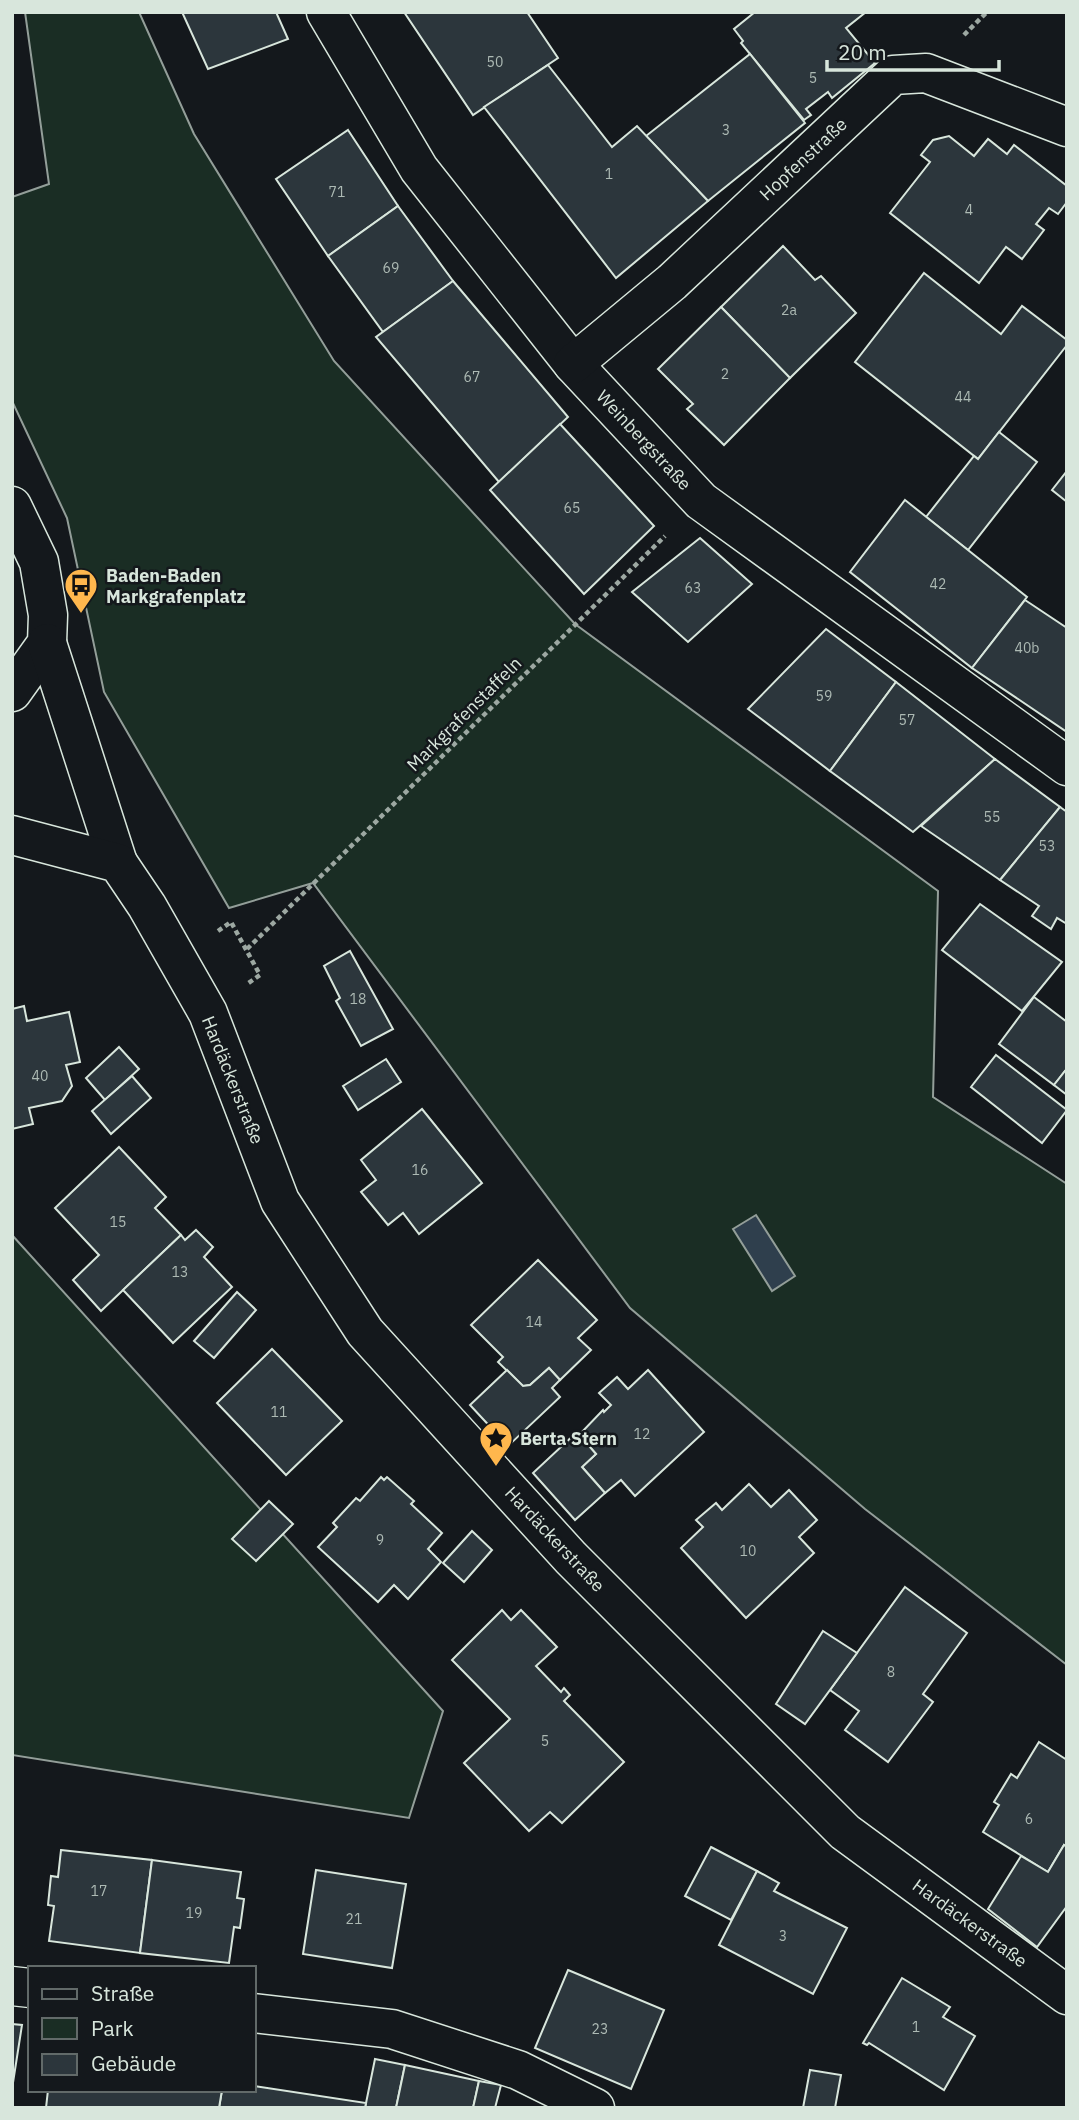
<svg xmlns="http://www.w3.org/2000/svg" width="1079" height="2120" font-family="'IBM Plex Sans',sans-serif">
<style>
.green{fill:#1a2d24;stroke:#939e99;stroke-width:2}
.water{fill:#2f3f4d;stroke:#939e99;stroke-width:2}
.building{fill:#2c363c;stroke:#d8e6dc;stroke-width:2}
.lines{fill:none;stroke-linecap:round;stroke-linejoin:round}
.minor-casing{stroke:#d8e6dc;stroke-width:41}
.path{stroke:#9da8a2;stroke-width:4.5;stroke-dasharray:5 3.5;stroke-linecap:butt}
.minor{stroke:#14181c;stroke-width:38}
.labels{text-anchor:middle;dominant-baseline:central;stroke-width:5;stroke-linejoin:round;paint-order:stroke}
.number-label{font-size:14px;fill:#adbab4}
.street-label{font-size:18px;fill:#d8e6dc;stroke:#14181c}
.poi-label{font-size:18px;font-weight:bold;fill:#d8e6dc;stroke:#14181c;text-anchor:start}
</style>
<rect width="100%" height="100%" fill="#14181c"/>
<g class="green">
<polygon points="25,12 139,12 194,134 334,361 575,624 938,891 933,1097 1067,1184 1067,1665 865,1509 630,1308 313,883 229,908 104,692 67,518 12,401 12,197 49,184"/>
<polygon points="12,1235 443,1711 409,1818 12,1755"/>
</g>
<polygon class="water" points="756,1215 795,1276 772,1291 733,1229"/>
<g class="building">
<polygon points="182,12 276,12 288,39 208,69"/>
<polygon points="404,12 527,12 558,58 473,115"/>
<polygon points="755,12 866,12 846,28 875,63 832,98 828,92 806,109 811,115 804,120 741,43 743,41 734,29"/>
<polygon points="750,54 805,123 708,201 646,136"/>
<polygon points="548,65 612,147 637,126 708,201 616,278 484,107"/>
<polygon points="348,130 398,206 328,256 276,179"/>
<polygon points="949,136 974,156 988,139 1007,154 1014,145 1067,186 1067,202 1058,214 1049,208 1036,224 1044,230 1022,259 1006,247 979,283 890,213 930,162 921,155 933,140"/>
<polygon points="398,206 453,281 383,332 328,256"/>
<polygon points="783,246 815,280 821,276 856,313 790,378 721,307"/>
<polygon points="924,273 1001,334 1022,306 1067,340 1067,345 978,459 855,362"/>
<polygon points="453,281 568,417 499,482 376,337"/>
<polygon points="721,307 790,378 724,445 687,409 693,404 658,369"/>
<polygon points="560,424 654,526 584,594 490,490"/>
<polygon points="999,432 1037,462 968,550 926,517 974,456 978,459"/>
<polygon points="1067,471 1067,502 1052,490"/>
<polygon points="905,500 1027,597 972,668 850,572"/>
<polygon points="700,538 752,584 688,642 632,592"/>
<polygon points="1025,600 1067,628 1067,732 972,668"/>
<polygon points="826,629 896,682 830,771 748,709"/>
<polygon points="896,682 995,759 913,832 830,771"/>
<polygon points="995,759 1060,807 1000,880 921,826"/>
<polygon points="1060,807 1067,812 1067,924 1057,918 1051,929 1032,916 1039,906 1000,880"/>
<polygon points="980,904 1062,962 1022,1011 942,950"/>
<polygon points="350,951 393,1029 361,1046 336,1001 340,998 324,966"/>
<polygon points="1034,997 1067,1022 1067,1072 1065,1071 1054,1085 999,1044"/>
<polygon points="24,1006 27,1021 69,1012 80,1062 66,1065 72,1086 62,1101 29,1108 33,1124 12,1129 12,1009"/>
<polygon points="119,1047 139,1069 105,1100 86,1078"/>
<polygon points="996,1055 1067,1110 1042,1143 971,1087"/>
<polygon points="386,1059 401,1082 358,1110 343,1086"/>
<polygon points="1065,1071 1067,1072 1067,1095 1054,1085"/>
<polygon points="132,1076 151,1098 111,1134 92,1111"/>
<polygon points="422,1109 482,1183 419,1234 403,1213 388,1225 361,1192 376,1180 361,1160"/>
<polygon points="119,1147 166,1197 155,1208 181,1235 101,1311 73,1280 99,1255 55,1208"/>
<polygon points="196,1230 213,1247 204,1257 232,1287 173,1343 123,1290 181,1235 185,1240"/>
<polygon points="538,1260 597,1320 578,1338 591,1350 560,1380 549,1368 530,1385 523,1386 498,1362 503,1357 471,1325"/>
<polygon points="237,1292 256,1310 214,1358 194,1341"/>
<polygon points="272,1349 342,1421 286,1475 217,1403"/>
<polygon points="549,1368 560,1380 552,1388 560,1397 508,1446 470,1405 507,1370 523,1386 530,1385"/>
<polygon points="648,1370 704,1432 635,1496 621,1480 605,1493 582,1467 596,1454 579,1435 603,1410 604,1412 611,1405 599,1393 617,1377 628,1389"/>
<polygon points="577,1432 596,1454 582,1467 605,1493 575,1520 533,1473"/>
<polygon points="381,1477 384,1480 387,1477 414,1501 411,1504 442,1533 428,1549 441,1562 408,1599 394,1585 378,1602 318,1547 337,1527 333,1523 356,1498 360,1501"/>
<polygon points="749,1484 771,1507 789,1490 817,1520 799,1537 814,1553 746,1618 681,1548 703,1527 696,1520 716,1503 722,1510"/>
<polygon points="269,1501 293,1524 256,1561 232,1539"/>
<polygon points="472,1531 492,1550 464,1582 443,1563"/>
<polygon points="905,1587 967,1633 923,1694 933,1702 888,1762 845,1730 859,1711 830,1690"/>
<polygon points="502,1610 511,1620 521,1610 557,1647 536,1666 561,1692 564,1688 570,1695 564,1701 624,1762 562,1823 550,1812 529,1831 464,1763 510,1719 452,1660"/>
<polygon points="823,1631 857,1653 805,1724 776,1704"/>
<polygon points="1039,1742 1067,1760 1067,1847 1064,1845 1048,1872 983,1832 999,1805 994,1802 1011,1774 1017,1778"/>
<polygon points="1064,1845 1067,1847 1067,1906 1037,1947 988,1909 1021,1856 1048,1872"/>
<polygon points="711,1847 757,1871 731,1920 685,1896"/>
<polygon points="61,1850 152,1860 140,1953 49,1941 54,1906 48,1905 51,1876 58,1877"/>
<polygon points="152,1860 241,1872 237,1898 244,1899 240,1928 234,1927 229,1963 140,1953"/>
<polygon points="316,1870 406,1884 392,1968 303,1954"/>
<polygon points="757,1871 779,1883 774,1891 847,1928 813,1994 719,1945"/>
<polygon points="568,1970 664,2010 631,2089 535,2048"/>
<polygon points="902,1978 950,2007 943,2017 975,2036 944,2090 869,2043 867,2045 863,2043"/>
<polygon points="12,2024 22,2025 12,2089"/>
<polygon points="375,2059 405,2065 396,2108 365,2108"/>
<polygon points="405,2065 479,2081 473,2108 396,2108"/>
<polygon points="810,2070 841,2075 835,2108 803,2108"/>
<polygon points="479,2081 501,2085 495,2108 473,2108"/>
<polygon points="254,2086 366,2103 365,2108 219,2108 222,2090 254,2090"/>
<polygon points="48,2090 222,2090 219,2108 46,2108"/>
</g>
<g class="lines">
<defs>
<g id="minor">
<polyline points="326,12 419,169 573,364 701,501 1067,766"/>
<polyline points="573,364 672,282 893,75 926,73 1067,127"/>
<polyline points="12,506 39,562 48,615 47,643 12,692"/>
<polyline points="47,643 118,863"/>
<polyline points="12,835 118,863 147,906 208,1013 280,1201 365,1332 571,1558 845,1832 1067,1995"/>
<polyline points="12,1986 30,1988"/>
<polyline points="254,2013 392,2029 518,2070 595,2108"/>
</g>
</defs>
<use href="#minor" class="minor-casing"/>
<g class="path">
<polyline points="964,35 987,12"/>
<polyline points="218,931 231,922 260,975 247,984"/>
<polyline points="247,949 665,536"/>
</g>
<use href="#minor" class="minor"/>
</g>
<defs>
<symbol id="bus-pin" viewBox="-11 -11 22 30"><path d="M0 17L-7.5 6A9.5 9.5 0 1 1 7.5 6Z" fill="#ffb74d" stroke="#14181c"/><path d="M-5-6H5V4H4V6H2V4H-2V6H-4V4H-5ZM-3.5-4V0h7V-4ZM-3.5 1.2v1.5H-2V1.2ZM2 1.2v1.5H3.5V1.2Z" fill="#111"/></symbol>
<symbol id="sight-pin" viewBox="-11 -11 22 30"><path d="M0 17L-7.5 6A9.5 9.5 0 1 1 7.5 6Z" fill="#ffb74d" stroke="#14181c"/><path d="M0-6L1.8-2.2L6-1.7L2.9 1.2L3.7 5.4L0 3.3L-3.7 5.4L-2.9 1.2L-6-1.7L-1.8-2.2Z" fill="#111"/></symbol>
</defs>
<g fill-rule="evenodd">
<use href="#bus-pin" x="62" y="566" width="38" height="52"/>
<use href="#sight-pin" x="477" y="1419" width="38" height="52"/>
</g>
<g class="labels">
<g class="number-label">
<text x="495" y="62">50</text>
<text x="813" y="78">5</text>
<text x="726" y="130">3</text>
<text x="609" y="174">1</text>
<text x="337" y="192">71</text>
<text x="969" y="210">4</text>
<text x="391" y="268">69</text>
<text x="789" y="310">2a</text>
<text x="725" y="374">2</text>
<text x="472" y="377">67</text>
<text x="963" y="397">44</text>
<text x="572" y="508">65</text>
<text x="938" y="584">42</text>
<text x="693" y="588">63</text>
<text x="1027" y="648">40b</text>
<text x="824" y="696">59</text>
<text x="907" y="720">57</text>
<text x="992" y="817">55</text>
<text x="1047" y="846">53</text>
<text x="358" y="999">18</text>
<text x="40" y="1076">40</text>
<text x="420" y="1170">16</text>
<text x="118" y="1222">15</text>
<text x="180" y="1272">13</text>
<text x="534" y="1322">14</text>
<text x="279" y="1412">11</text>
<text x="642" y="1434">12</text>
<text x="380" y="1540">9</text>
<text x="748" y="1551">10</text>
<text x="891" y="1672">8</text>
<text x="545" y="1741">5</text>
<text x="1029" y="1819">6</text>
<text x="99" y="1891">17</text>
<text x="194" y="1913">19</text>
<text x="354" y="1919">21</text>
<text x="783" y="1936">3</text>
<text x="916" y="2027">1</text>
<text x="600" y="2029">23</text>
</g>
<g class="street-label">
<text transform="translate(803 159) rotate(-43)">Hopfenstraße</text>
<text transform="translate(644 440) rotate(47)">Weinbergstraße</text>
<text transform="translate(464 714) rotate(-45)">Markgrafenstaffeln</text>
<text transform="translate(233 1080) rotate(68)">Hardäckerstraße</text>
<text transform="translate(555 1539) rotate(47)">Hardäckerstraße</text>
<text transform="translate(970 1923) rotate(36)">Hardäckerstraße</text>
</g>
<g class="poi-label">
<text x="106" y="575">Baden-Baden<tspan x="106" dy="21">Markgrafenplatz</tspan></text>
<text x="520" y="1438">Berta Stern</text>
</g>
</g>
<rect width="1079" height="2120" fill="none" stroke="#d8e6dc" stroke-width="28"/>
<rect x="28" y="1966" width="228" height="126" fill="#14181c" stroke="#626a69" stroke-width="2"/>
<rect x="42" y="1989" width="35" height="10" fill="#14181c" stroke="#626a69" stroke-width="2"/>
<text x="91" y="2001" font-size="21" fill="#d8e6dc">Straße</text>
<rect x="42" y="2018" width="35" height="21" fill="#1a2d24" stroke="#626a69" stroke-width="2"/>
<text x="91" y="2036" font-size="21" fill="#d8e6dc">Park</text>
<rect x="42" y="2054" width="35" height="21" fill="#2c363c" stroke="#626a69" stroke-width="2"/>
<text x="91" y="2071" font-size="21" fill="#d8e6dc">Gebäude</text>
<path d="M827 60v10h172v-10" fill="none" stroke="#d8e6dc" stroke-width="3.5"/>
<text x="838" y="60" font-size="21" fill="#d8e6dc" stroke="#14181c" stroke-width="5" paint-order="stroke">20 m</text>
</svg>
